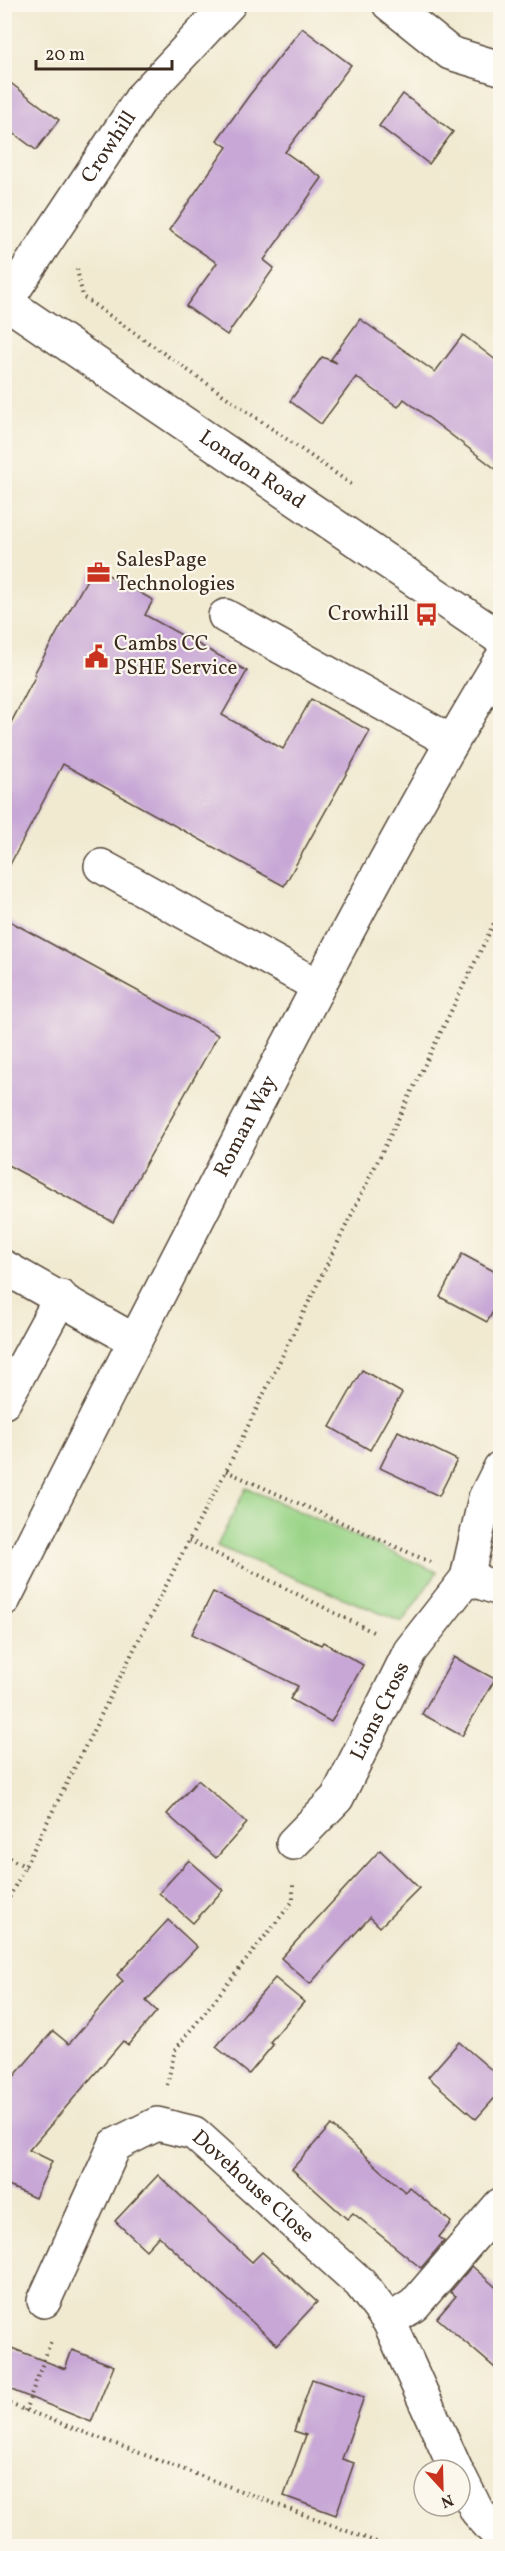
<svg xmlns="http://www.w3.org/2000/svg" width="505" height="2551" font-family="Vollkorn,serif">
<style>
.green{fill:#9ad487;stroke:#6a7f52;stroke-width:1.5}
.building{fill:#c8a7d6}
.lines{fill:none;stroke-linecap:round;stroke-linejoin:round}
.minor-casing{stroke:#564739;stroke-width:36}
.path{stroke:#564739;stroke-width:4;stroke-dasharray:1.5 4.5;stroke-linecap:butt}
.minor{stroke:#fff;stroke-width:33}
.labels{text-anchor:middle;dominant-baseline:central;stroke-width:4.5;stroke-linejoin:round;paint-order:stroke}
.street-label{font-size:21px;fill:#3b2a1e;stroke:#fbf7ec}
.poi-label{font-size:21px;fill:#3b2a1e;stroke:#fbf7ec;text-anchor:start}
</style>
<rect width="100%" height="100%" fill="#fbf7ec"/>
<filter id="ink" filterUnits="userSpaceOnUse"><feTurbulence type="fractalNoise" baseFrequency=".0167" numOctaves="2"/><feDisplacementMap in="SourceGraphic" scale="12" xChannelSelector="R" yChannelSelector="G"/><feConvolveMatrix kernelMatrix="1 2 1 2 8 2 1 2 1" color-interpolation-filters="sRGB"/></filter>
<filter id="wash" filterUnits="userSpaceOnUse"><feTurbulence type="fractalNoise" baseFrequency=".008" numOctaves="4" result="noise"/><feDisplacementMap in="SourceGraphic" scale="24" xChannelSelector="R" yChannelSelector="G"/><feGaussianBlur stdDeviation="1.35" result="paint"/><feColorMatrix in="noise" values="0 0 0 0 0 0 0 0 0 0 0 0 0 0 0 0 0 1.4 0 .05"/><feComposite in="paint" operator="in"/></filter>
<g filter="url(#wash)">
<rect width="100%" height="100%" fill="#f1ead1"/>
<polygon class="green" points="246,1488 437,1572 402,1622 217,1546"/>
<g id="blocks">
<g class="building">
<polygon points="302,28 351,65 285,152 322,178 264,260 274,268 227,335 186,306 217,263 169,230 227,147 217,140 248,97"/>
<polygon points="4,78 59,120 36,150 4,126"/>
<polygon points="403,94 453,132 429,164 379,126"/>
<polygon points="360,319 435,372 463,335 501,364 501,473 404,399 398,407 356,377 321,424 290,401 322,357 337,363 331,359"/>
<polygon points="94,567 153,600 145,615 247,671 222,715 283,749 311,699 370,731 284,886 63,764 4,876 4,736 36,675 34,674"/>
<polygon points="4,918 218,1035 113,1222 4,1163"/>
<polygon points="462,1254 501,1275 501,1298 487,1322 440,1297"/>
<polygon points="362,1370 402,1393 370,1450 330,1427"/>
<polygon points="398,1431 457,1460 439,1496 380,1468"/>
<polygon points="213,1592 321,1645 323,1642 363,1665 331,1722 290,1699 298,1686 192,1634"/>
<polygon points="454,1657 495,1679 462,1736 422,1714"/>
<polygon points="198,1780 247,1823 216,1858 167,1814"/>
<polygon points="380,1850 419,1888 380,1927 370,1917 310,1984 281,1958"/>
<polygon points="189,1860 223,1890 193,1923 159,1893"/>
<polygon points="168,1920 197,1947 146,2001 157,2011 128,2045 123,2041 29,2150 52,2161 35,2198 4,2184 4,2088 53,2031 69,2044 123,1981 117,1975"/>
<polygon points="275,1978 304,2002 270,2042 273,2045 249,2074 216,2047"/>
<polygon points="459,2042 501,2078 501,2091 476,2119 428,2077"/>
<polygon points="331,2125 405,2192 409,2187 451,2222 439,2237 444,2241 421,2268 353,2213 347,2219 292,2169"/>
<polygon points="158,2175 252,2262 262,2252 317,2302 277,2345 159,2236 146,2250 115,2221"/>
<polygon points="472,2266 501,2292 501,2373 437,2318 456,2296 450,2292"/>
<polygon points="4,2345 65,2369 72,2350 114,2366 91,2422 4,2387"/>
<polygon points="312,2379 364,2397 342,2459 354,2463 336,2515 284,2496 306,2435 294,2431"/>
</g>
</g>
</g>
<g filter="url(#ink)">
<use href="#blocks" fill-opacity="0" stroke="#564739" stroke-width="1.5"/>
<g class="lines">
<defs>
<g id="minor">
<polyline points="389,4 450,53 500,68"/>
<path id="s1" d="M4,301L500,638"/>
<path id="s2" d="M6,302L142,97L229,4"/>
<polyline points="225,616 452,742"/>
<polyline points="101,866 318,986"/>
<polyline points="4,1267 135,1341"/>
<polyline points="4,1402 61,1297"/>
<polyline points="467,1578 500,1589"/>
<path id="s3" d="M4,1599C83,1442 163,1285 244,1129C326,971 408,813 500,661"/>
<path id="s4" d="M293,1843L337,1798L410,1651L467,1578L485,1498L500,1468"/>
<path id="s5" d="M44,2301L115,2145L157,2124L194,2133L360,2283L389,2321L456,2470"/>
<polyline points="389,2321 414,2305 500,2205"/>
<polyline points="460,2477 477,2511 500,2537"/>
</g>
</defs>
<use href="#minor" class="minor-casing"/>
<g class="path">
<polyline points="77,269 83,297 351,484"/>
<polyline points="226,1471 430,1562"/>
<polyline points="189,1540 375,1633"/>
<polyline points="4,1855 26,1867"/>
<polyline points="4,1908 189,1540 226,1471 500,911"/>
<polyline points="167,2085 175,2050 293,1901 293,1882"/>
<polyline points="4,2402 387,2546"/>
<polyline points="25,2411 51,2341"/>
</g>
<use href="#minor" class="minor"/>
</g>
</g>
<defs>
<symbol id="office-bare" viewBox="-9 -9 18 18"><path d="M-6-3h4V-5.5h4V-3h4V5H-6ZM-1-4.5V-3h2v-1.5ZM-6 0V1H6V0Z" fill="#c8321e" stroke="#fbf7ec" stroke-width="2.5" paint-order="stroke"/></symbol>
<symbol id="bus-bare" viewBox="-9 -9 18 18"><path d="M-5-6H5V4H4V6H2V4H-2V6H-4V4H-5ZM-3.5-4V0h7V-4ZM-3.5 1.2v1.5H-2V1.2ZM2 1.2v1.5H3.5V1.2Z" fill="#c8321e" stroke="#fbf7ec" stroke-width="2.5" paint-order="stroke"/></symbol>
<symbol id="civic-bare" viewBox="-9 -9 18 18"><path d="M-.6-6.5H3V-4.5H.6V-3L4-1V1h2V6H-6V1h2V-1L-.6-3ZM-1.2 2.5V6h2.4V2.5Z" fill="#c8321e" stroke="#fbf7ec" stroke-width="2.5" paint-order="stroke"/></symbol>
</defs>
<g fill-rule="evenodd">
<use href="#office-bare" x="82" y="556" width="33" height="33"/>
<use href="#bus-bare" x="410" y="598" width="33" height="33"/>
<use href="#civic-bare" x="80" y="640" width="33" height="33"/>
</g>
<g class="labels">
<g class="street-label">
<text stroke="none"><textPath href="#s2" startOffset="186">Crowhill</textPath></text>
<text stroke="none"><textPath href="#s1" startOffset="300">London Road</textPath></text>
<text stroke="none"><textPath href="#s3" startOffset="531">Roman Way</textPath></text>
<text stroke="none"><textPath href="#s4" startOffset="160">Lions Cross</textPath></text>
<text stroke="none"><textPath href="#s5" startOffset="336">Dovehouse Close</textPath></text>
</g>
<g class="poi-label">
<text x="116" y="560">SalesPage<tspan x="116" dy="24">Technologies</tspan></text>
<text x="409" y="614" text-anchor="end">Crowhill</text>
<text x="114" y="644">Cambs CC<tspan x="114" dy="24">PSHE Service</tspan></text>
</g>
</g>
<rect width="505" height="2551" fill="none" stroke="#fbf7ec" stroke-width="24"/>
<g transform="translate(442 2488) rotate(158)"><circle r="28" fill="#fbf7ec" stroke="#aea59a" stroke-width="1.5"/>
<path d="M0-4.5L10 22L0 15L-10 22Z" fill="#c8321e"/>
<text y="-9" font-size="16" font-weight="bold" text-anchor="middle" fill="#3b2a1e">N</text>
</g>
<path d="M36 60v9h136v-9" fill="none" stroke="#3b2a1e" stroke-width="3"/>
<text x="45" y="60" font-size="18" fill="#3b2a1e" stroke="#fbf7ec" stroke-width="4.5" paint-order="stroke">20 m</text>
</svg>
